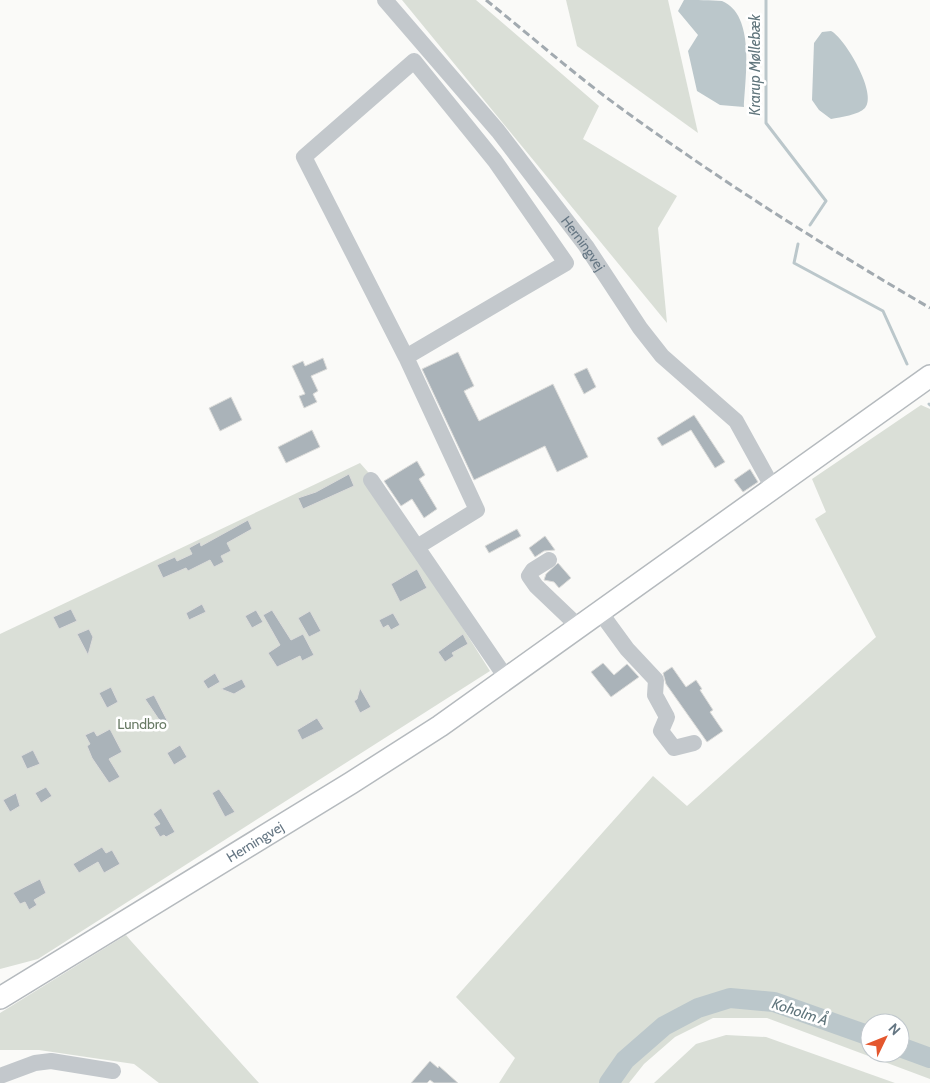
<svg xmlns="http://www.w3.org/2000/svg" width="930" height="1083" font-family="Cabin,sans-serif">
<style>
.green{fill:#dadfd7;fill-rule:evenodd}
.water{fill:#bbc7cb}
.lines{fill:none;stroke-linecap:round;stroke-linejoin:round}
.stream{stroke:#bbc7cb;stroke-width:3}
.river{stroke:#bbc7cb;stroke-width:20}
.building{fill:#aab3b9;stroke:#dcdcda}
.major-casing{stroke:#b5babe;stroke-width:24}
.minor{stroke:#c3c8cc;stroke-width:16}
.major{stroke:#fff;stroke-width:21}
.rail{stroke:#a2aab0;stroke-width:3;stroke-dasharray:8 4;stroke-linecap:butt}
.labels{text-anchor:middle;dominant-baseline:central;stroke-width:5;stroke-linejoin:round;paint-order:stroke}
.street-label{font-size:14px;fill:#657683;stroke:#fff}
.park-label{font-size:14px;fill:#687a64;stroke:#fff}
.water-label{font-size:15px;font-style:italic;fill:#60757c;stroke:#fff}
</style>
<rect width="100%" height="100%" fill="#fafaf8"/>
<g class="green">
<polygon points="402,0 476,0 599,106 583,139 677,196 658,228 667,323"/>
<polygon points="566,0 668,0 698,133 577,46"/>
<path d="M921,405L930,409V1079L767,1018H713L675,1037L644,1064L629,1083H499L515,1058L456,997L653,776L687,806L876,637L815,519L826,512L812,479ZM870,1023H900V1053H870Z"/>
<polygon points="360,463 368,472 426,570 490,671 38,959 0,969 0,634"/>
<polygon points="126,935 131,941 259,1083 159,1083 134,1064 39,1050 0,1050 0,1013"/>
<polygon points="726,1035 766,1037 895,1083 654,1083 696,1044"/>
</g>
<g class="water">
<path d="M684,0C695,0 712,0 722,1C756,15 745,78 744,107L720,105L697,91L688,51L698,35L678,11Z"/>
<path d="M831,31C845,38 878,94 865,108C858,115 841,117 831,119L819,110L812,100L814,43L822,32Z"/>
</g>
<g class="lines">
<g class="stream">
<polyline points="766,0 766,123 826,201 810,225"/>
<polyline points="798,244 794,263 883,311 907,364"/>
<polyline points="929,404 930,405"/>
</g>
<g class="river">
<polyline points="900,1047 930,1058"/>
<polyline points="609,1083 625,1060 664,1026 698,1008 730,998 774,1002 870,1036"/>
</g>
</g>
<g class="building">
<polygon points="458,352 474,386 464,391 479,421 553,384 588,457 557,472 545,446 474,480 422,369"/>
<polygon points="323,358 327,369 311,376 318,391 313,394 317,402 304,408 299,396 305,394 292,366 303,361 305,366"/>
<polygon points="587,368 596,387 584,394 574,374"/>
<polygon points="231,397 242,420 220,431 209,408"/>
<polygon points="694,415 725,462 715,468 691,430 662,446 657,438"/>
<polygon points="312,430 320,447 286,463 278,447"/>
<polygon points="417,461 425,475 419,479 437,509 424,518 412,499 401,506 384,481"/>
<polygon points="750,469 758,482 743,492 734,480"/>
<polygon points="349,474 354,486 303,509 298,498 316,492"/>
<polygon points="248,520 252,529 227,543 231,551 221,556 224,562 214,567 210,560 188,571 186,568 163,578 157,565 175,557 177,561 192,554 189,548 200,542 201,546"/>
<polygon points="517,529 521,536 489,553 485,546"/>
<polygon points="545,536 555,550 544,551 535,557 529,548"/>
<polygon points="558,563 571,578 559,588 554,582 544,580 546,574"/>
<polygon points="417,569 427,588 400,602 391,584"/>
<polygon points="202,604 206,612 189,620 186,613"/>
<polygon points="71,609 77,621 59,629 53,617"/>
<polygon points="256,610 263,622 252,628 245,616"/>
<polygon points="272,610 291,640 303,634 314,655 302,661 300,656 277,667 268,653 280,645 263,615"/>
<polygon points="310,611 321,631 309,637 298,618"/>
<polygon points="393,613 400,625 391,630 388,625 383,628 379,620"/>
<polygon points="89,629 93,637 88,655 77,634"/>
<polygon points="463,634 468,644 452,653 454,656 445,662 438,652"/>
<polygon points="603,663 614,675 627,664 639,677 611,697 591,672"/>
<polygon points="672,667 686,687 696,680 702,689 700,690 713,710 710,712 723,731 707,742 666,684 663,673"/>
<polygon points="215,673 220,682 208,689 203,681"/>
<polygon points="242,679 246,687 234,694 221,689"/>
<polygon points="111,687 118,702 107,708 99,693"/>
<polygon points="360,688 371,707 360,713 354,701 357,699"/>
<polygon points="154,695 169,724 164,727 145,699"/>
<polygon points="317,718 324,729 302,740 297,730"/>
<polygon points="110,729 122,752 109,759 120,777 109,783 92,758 87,746 90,744 85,735 94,731 97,736"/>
<polygon points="180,745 187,757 174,765 167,753"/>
<polygon points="33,750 40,764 27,769 21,756"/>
<polygon points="46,787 52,796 41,803 35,793"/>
<polygon points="219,789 235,812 225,817 212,793"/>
<polygon points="16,793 20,806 10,812 3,800"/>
<polygon points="161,808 175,832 166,837 164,835 160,837 154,827 160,824 153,814"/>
<polygon points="102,847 106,853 112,850 120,864 104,873 98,862 79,873 73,864"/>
<polygon points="40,879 46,893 34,900 37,905 29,910 25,902 20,904 13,893"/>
<polygon points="430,1061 438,1068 439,1066 458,1083 434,1083 430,1080 427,1083 411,1083"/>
</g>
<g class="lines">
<defs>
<g id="major">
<path id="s2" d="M0,998L351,783L440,726L930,376"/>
</g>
</defs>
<use href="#major" class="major-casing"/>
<g class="minor">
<path id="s1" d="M385,0L498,131L586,246L640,328L662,356L736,421L773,488"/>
<polyline points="406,357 304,157 414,61 495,161 566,263 406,357 477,510 417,547"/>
<polyline points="371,480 507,679"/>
<polyline points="549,560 533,570 529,576 536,586 579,627"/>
<polyline points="600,612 627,649 656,680 655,695 667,717 661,731 674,748 694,743"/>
<polyline points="0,1076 35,1063 51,1061 113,1071"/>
</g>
<use href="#major" class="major"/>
<path class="rail" d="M486,0C531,36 575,75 622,109C721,181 824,246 930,308"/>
</g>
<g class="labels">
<g class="street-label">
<text stroke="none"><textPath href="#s1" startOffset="314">Herningvej</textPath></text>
<text stroke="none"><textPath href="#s2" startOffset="299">Herningvej</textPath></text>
</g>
<g class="park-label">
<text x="142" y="724">Lundbro</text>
</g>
<g class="water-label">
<text transform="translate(755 65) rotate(-90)">Krarup Møllebæk</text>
<text transform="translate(800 1012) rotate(18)">Koholm Å</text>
</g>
</g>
<g transform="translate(885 1038) rotate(47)"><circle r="24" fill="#ffffff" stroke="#c1c8cd"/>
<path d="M0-4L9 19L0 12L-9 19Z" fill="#e4572e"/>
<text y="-8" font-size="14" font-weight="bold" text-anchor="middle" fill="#657683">N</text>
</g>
</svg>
